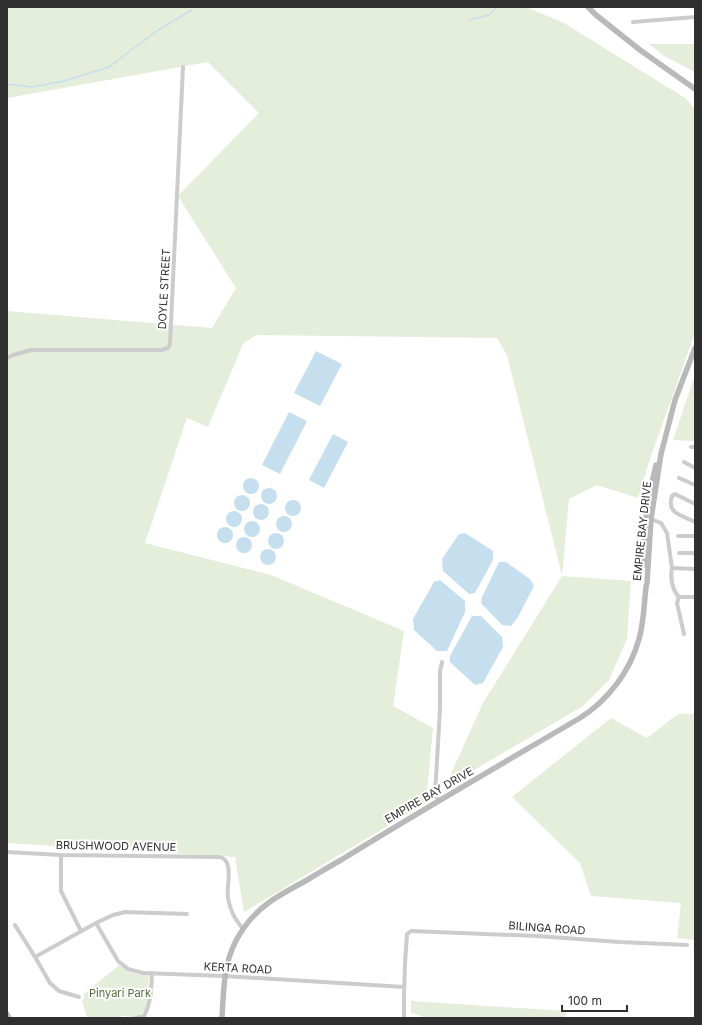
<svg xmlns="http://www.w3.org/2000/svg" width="702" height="1025" font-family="Inter,sans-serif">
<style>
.green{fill:#e5eddb}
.water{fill:#c6dfef}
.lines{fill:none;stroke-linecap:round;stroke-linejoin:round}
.stream{stroke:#c6dfef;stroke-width:1.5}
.minor{stroke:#ccc;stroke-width:4}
.secondary{stroke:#b9b9b9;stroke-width:5.5}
.labels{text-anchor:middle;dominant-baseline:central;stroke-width:4;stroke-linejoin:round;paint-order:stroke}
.street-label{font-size:11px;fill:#2f2f2f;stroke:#fff}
.park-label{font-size:11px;fill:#516f38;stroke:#fff}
</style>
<rect width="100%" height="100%" fill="#fff"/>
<g class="green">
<polygon points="7,7 526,7 564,23 685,98 695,109 695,333 651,456 638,498 597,485 569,499 562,576 631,581 627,639 609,680 583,706 445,787 483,703 562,576 507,355 497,338 256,335 243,344 208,427 187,418 145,543 271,575 404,631 393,706 433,728 426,803 244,912 235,857 7,843 7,311 212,328 236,288 178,196 259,113 208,62 7,98"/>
<polygon points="649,44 695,44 695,72 664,56"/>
<polygon points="695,375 695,441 673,440"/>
<polygon points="678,714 695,714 695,940 677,938 681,903 591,896 580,863 512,797 611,718 647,738"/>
<path d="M119,965L129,972L137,974L148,975L149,978C148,990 151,1015 134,1017C128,1017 124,1014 119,1018H87L82,1000L84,998V994Z"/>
<polygon points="411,1001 566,1011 565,1018 427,1018 411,1013"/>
</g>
<g class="water">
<polygon points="316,351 342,364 320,406 294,393"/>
<polygon points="289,412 307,421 280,474 262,465"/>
<polygon points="333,434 348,442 324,488 309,480"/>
<circle cx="251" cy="486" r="8"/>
<circle cx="269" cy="496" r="8"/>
<circle cx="242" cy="503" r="8"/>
<circle cx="293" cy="508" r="8"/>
<circle cx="261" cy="512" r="8"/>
<circle cx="234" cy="519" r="8"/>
<circle cx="284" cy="524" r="8"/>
<circle cx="252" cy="529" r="8"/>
<circle cx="225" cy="535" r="8"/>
<polygon points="465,533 493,551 493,560 475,593 469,594 443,571 442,559 459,534"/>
<circle cx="276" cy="541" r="8"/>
<circle cx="244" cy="545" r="8"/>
<circle cx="268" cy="557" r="8"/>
<polygon points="499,562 506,562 530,579 534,586 518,617 511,626 502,625 481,603 482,597"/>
<polygon points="440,580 465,601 465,612 447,651 437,651 414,630 413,619 434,582"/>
<polygon points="472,616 481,616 502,637 503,647 483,683 475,685 450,662 450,656"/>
</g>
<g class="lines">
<g class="stream">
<polyline points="469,20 489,15 497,7"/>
<polyline points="7,84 32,87 64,81 109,67 158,30 192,10"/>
</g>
<g class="minor">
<polyline points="633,22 695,17"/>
<polyline points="7,358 13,355 31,350 161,350 168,348 170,344 183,67"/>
<polyline points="691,447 695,447"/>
<polyline points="684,462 695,468"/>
<polyline points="679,478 695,485"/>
<path d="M695,504L675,494L672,496C666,514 682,515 695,522"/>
<path d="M651,519L661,523L667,533L672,568C670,577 672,590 679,597H695"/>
<polyline points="678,536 695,536"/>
<polyline points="679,553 695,553"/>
<polyline points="672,568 695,569"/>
<polyline points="679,597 677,603 684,634"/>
<polyline points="439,801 435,795 440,709 440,672 442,662"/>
<path d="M7,852L61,855L218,857C220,857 223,858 224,859C233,866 226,889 228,898C230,911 235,919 243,929"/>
<polyline points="61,855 61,891 81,931"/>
<polyline points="96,923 118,961 128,969 143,973 224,976 404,987"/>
<polyline points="15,925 35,957 50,983 59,991 79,997"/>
<polyline points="35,957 96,923 113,915 125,912 187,914"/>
<path d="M136,1018L144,1016C152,1001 151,989 152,973"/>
<polyline points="404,1018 404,998 405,963 407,934 411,931 537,936 619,942 687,945"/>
</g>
<g class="secondary">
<polyline points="588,7 596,15 640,50 695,89"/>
<polyline points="644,565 645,523 648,501 656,465"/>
<polyline points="7,1014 9,1018"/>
<path d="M222,1018C224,984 223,958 243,929C260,904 282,894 307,880C319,873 330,866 341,860C420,811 500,765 580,718C608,700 630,672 639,639C644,622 644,604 646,587L647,583L651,519L661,454L675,400L695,348"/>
</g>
</g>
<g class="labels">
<g class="street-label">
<text transform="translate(164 289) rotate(-87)">DOYLE STREET</text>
<text transform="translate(642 531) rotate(-84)">EMPIRE BAY DRIVE</text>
<text transform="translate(429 795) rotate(-30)">EMPIRE BAY DRIVE</text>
<text transform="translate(116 846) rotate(1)">BRUSHWOOD AVENUE</text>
<text transform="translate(547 928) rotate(4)">BILINGA ROAD</text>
<text transform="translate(238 968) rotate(3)">KERTA ROAD</text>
</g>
<g class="park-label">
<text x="120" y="993">Pinyari Park</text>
</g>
</g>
<rect width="702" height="1025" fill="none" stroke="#2f2f2f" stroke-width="16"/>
<path d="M562 1005v6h65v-6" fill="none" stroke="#2f2f2f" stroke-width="2"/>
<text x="568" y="1005" font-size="12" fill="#2f2f2f" stroke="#ffffff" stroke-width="3" paint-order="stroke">100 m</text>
</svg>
